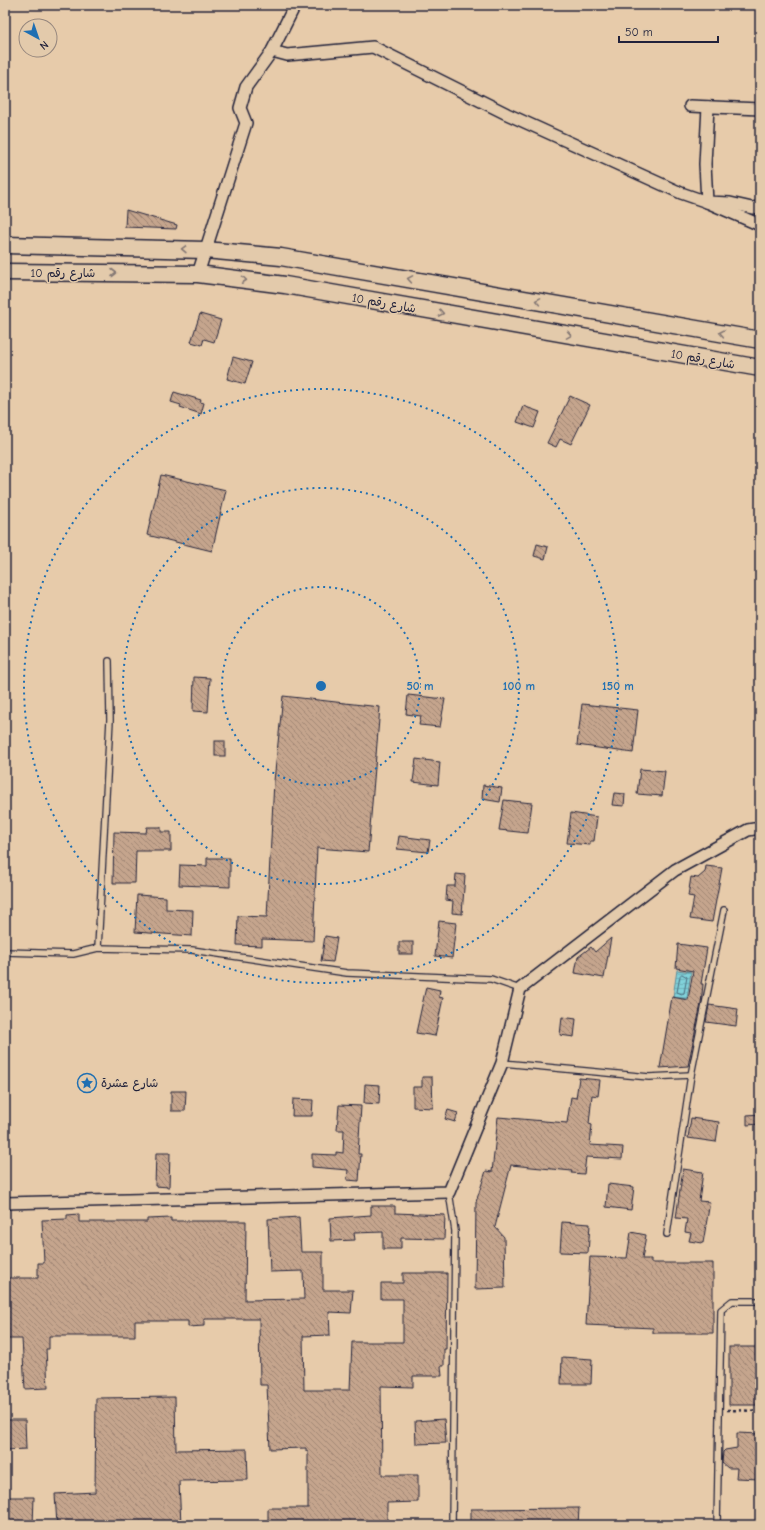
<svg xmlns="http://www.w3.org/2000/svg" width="765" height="1530" font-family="'Comic Neue','Playpen Sans Arabic',sans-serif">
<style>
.water{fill:url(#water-rules);stroke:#5b8c9a}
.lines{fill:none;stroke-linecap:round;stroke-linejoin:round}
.shore{stroke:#48687b;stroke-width:1}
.building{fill:url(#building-back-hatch);stroke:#22223b}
.lane-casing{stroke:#22223b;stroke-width:8}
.street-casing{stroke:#22223b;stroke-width:14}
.secondary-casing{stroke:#22223b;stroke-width:19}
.path{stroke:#22223b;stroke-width:2.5;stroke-dasharray:3 3;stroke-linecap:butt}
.lane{stroke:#e3caab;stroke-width:5.5}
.street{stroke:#e3caab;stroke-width:11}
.secondary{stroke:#e3caab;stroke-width:16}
.oneway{stroke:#827673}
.ring{fill:none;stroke:#1f6fb2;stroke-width:2;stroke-dasharray:2 4}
.labels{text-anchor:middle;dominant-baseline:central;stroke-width:3;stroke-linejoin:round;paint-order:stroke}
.street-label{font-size:12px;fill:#22223b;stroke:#e3caab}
.poi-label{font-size:12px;fill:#22223b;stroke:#e3caab;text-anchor:start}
.centre{fill:#1f6fb2;stroke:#e3caab;stroke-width:2}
.ring-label{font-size:12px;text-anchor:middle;font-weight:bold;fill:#1f6fb2;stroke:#e3caab;stroke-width:3;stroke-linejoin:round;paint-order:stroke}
</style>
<defs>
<pattern id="water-rules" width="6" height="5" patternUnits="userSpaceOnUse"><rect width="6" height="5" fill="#81d2da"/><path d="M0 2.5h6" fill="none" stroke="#6fb4bc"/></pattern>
<pattern id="building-back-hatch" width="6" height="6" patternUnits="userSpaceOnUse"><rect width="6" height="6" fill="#c5a58d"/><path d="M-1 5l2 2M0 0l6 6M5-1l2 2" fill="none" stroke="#a08674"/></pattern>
</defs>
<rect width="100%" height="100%" fill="#e7cbaa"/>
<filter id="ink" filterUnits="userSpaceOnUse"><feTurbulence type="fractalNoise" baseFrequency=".025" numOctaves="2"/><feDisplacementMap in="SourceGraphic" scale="8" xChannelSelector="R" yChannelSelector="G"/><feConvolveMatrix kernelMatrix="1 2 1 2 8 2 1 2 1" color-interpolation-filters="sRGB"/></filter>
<g filter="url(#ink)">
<polygon class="water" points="677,970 691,972 687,999 673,997"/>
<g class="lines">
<polygon class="shore" points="682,974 687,977 684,993 682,994 677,992 680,976"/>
</g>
<g class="building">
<polygon points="126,210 177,225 176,229 125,227"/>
<polygon points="200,314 221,320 214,342 204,339 202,345 191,342"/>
<polygon points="233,357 252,362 245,384 227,379"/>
<polygon points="174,392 201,400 200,402 204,403 201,414 180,407 181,405 171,402"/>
<polygon points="570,396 590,405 571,444 560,439 556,447 547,443"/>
<polygon points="523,406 540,412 534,428 517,422"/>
<polygon points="161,475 226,490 212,551 147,535"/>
<polygon points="537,544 548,547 545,559 534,556"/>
<polygon points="194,677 210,678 208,712 193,711"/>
<polygon points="408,695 445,699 440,727 419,725 421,716 406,714"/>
<polygon points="283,696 380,707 368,852 317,848 313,941 262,939 262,946 237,945 238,916 267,917 274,781"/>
<polygon points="582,704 638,710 633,753 577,745"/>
<rect x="215" y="741" width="10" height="15"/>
<polygon points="416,759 440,762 438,785 413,782"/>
<polygon points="640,769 665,771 662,796 637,794"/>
<polygon points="483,785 502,788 500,802 482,799"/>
<polygon points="614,793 625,794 624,806 612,805"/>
<polygon points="504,800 532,803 528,833 499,830"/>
<polygon points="571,813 597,817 594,841 590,841 590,845 567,843"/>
<polygon points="147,827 161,827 161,832 171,832 171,851 136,851 135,883 113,883 114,832 146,833"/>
<polygon points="399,836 430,840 428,852 397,849"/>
<polygon points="207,858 230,858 230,887 179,885 180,865 207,866"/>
<polygon points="706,866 722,868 712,922 690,919 694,897 688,896 691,877 698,878 705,872"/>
<polygon points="456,874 465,875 462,914 452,913 453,901 446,900 447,886 455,886"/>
<polygon points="137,895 166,897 166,909 193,910 192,936 135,932"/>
<polygon points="439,921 456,923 452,958 435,956"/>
<polygon points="325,936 337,938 333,962 321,961"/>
<polygon points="611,938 604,978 575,973 578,957 591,947 595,952"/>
<rect x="399" y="942" width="14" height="12"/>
<polygon points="678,944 707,948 701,984 703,984 701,1004 688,1066 660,1068 672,997 688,1000 693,971 676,968"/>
<polygon points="426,987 440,990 439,997 443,998 435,1036 416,1033"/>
<polygon points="709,1005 738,1009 736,1026 706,1022"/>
<polygon points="562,1017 576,1019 574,1037 560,1035"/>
<polygon points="422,1077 432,1077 433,1108 413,1107 413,1087 422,1087"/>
<polygon points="579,1078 600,1080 598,1096 592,1095 589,1124 592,1125 590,1145 623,1147 622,1159 586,1157 584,1174 571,1173 572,1171 511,1165 495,1227 504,1237 505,1288 475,1289 476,1202 486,1171 492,1172 498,1117 567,1123 571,1097 576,1098"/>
<polygon points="365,1084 380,1085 379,1104 364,1103"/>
<polygon points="171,1091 186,1091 185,1111 171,1111"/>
<polygon points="293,1099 313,1100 312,1116 292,1116"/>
<polygon points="339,1105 361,1106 358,1154 361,1154 359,1181 347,1180 348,1170 312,1167 312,1154 336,1155 336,1152 343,1153 344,1130 337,1130"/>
<polygon points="448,1110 458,1113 455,1122 445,1119"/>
<polygon points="760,1114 760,1124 747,1125 747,1115"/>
<polygon points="691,1118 719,1122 716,1142 688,1138"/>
<polygon points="156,1153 170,1153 169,1187 155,1186"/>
<polygon points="683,1169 703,1172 699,1201 710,1202 703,1243 689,1241 691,1233 685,1232 687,1219 676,1218"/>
<polygon points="608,1184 634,1187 631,1210 606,1207"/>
<polygon points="371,1206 395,1206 395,1213 445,1215 444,1239 401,1238 401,1249 383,1249 383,1232 354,1233 355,1240 331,1241 330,1218 371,1215"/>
<polygon points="79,1214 79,1222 147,1222 147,1219 171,1218 171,1221 246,1221 245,1300 304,1299 303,1271 270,1272 268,1219 299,1217 301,1252 323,1252 323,1290 353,1290 351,1313 329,1312 330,1335 303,1336 304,1390 350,1390 352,1342 403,1342 403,1299 381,1299 381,1283 403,1283 403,1273 447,1273 446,1349 444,1349 444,1366 441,1366 442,1376 413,1376 413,1387 381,1386 382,1475 418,1475 418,1502 387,1503 387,1525 268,1525 268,1508 308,1508 308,1451 306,1451 306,1448 270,1449 267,1385 260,1385 259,1319 204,1319 204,1326 188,1327 188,1321 135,1321 135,1336 49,1336 49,1349 46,1349 48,1388 25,1389 22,1339 5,1339 5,1278 38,1278 38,1263 44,1263 42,1220 67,1219 67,1215"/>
<polygon points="562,1222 590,1224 588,1253 560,1252"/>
<polygon points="631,1232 646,1235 642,1259 651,1259 651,1263 713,1263 713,1333 653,1333 653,1328 586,1325 590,1257 627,1258"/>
<rect x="729" y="1347" width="31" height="58"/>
<polygon points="562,1357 592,1359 591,1384 561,1384"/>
<polygon points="175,1397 176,1450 247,1449 248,1480 179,1481 181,1525 57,1525 55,1494 95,1492 96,1398"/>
<polygon points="444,1419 446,1443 416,1444 415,1421"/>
<polygon points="5,1420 25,1420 26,1449 5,1450"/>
<polygon points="737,1433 760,1434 760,1479 736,1478 737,1468 728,1468 722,1463 723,1452 725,1450 737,1448"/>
<polygon points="5,1497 34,1497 33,1525 5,1525"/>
<polygon points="579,1508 578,1525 471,1525 471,1509"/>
</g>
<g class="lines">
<defs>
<g id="lane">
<polyline points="98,948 110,720 109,661"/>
<polyline points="5,952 73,954 98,948 192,950 347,973 491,979 520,989"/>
<polyline points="502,1063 649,1077 691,1075"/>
<polyline points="449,1192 455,1231 452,1525"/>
<polyline points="667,1234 691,1075 724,910"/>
<polyline points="717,1525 721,1310 732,1301 760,1301"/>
</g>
<g id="street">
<polyline points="272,51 287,55 373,47 507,114 681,193 707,202 760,225"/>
<polyline points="690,106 760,109"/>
<polyline points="708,107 705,164 707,202 730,203 752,208 760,207"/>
<polyline points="198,274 246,123 240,108 246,87 272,51 295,5"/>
<polyline points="5,1203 449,1192 502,1063 520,989 675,870 748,830 760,828"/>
</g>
<g id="secondary">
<polyline points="5,245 205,250 281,257 760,340"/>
<polyline points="5,272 198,274 285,285 760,368"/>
</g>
</defs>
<use href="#lane" class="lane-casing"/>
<use href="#street" class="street-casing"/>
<use href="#secondary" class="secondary-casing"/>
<polyline class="path" points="727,1410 760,1411"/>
<use href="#lane" class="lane"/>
<use href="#street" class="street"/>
<use href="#secondary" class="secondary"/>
</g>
<defs><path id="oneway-chevron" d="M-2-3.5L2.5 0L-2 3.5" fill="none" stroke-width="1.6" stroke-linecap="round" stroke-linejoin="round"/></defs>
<g class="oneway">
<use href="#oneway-chevron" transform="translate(184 249) rotate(-179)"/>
<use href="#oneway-chevron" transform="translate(114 273)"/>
<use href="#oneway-chevron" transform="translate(410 279) rotate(-170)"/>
<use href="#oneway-chevron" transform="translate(244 280) rotate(7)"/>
<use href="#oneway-chevron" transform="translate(538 301) rotate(-170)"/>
<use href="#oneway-chevron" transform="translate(441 313) rotate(10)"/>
<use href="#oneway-chevron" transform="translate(722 333) rotate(-170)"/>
<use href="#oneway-chevron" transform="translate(569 335) rotate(9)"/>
</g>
</g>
<g class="ring">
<circle cx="321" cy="686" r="99"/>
<circle cx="321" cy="686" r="198"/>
<circle cx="321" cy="686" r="297"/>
</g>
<defs>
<symbol id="sight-ring" viewBox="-11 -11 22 22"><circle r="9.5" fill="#e3caab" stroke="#1f6fb2" stroke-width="1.5"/><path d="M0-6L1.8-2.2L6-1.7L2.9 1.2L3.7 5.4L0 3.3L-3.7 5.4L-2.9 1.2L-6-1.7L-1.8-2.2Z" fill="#1f6fb2"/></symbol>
</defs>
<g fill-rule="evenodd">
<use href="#sight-ring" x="76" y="1072" width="22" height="22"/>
</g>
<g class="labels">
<g class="street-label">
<text x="63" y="273">شارع رقم 10</text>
<text transform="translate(384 303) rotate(10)">شارع رقم 10</text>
<text transform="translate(703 359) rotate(10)">شارع رقم 10</text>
</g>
<g class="poi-label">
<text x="101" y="1083">شارع عشرة</text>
</g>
</g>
<circle cx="321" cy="686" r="6" class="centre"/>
<g class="ring-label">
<text x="420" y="690">50 m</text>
<text x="519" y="690">100 m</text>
<text x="618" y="690">150 m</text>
</g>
<rect width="765" height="1530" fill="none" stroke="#e3caab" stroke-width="20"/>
<rect x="10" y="10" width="745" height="1510" fill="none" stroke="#22223b" stroke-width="1.5" filter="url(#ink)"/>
<g transform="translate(38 38) rotate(140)"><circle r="19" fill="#e3caab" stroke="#96877e"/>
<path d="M0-3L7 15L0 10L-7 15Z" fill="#1f6fb2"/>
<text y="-6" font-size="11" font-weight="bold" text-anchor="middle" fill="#22223b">N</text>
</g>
<path d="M619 36v6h99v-6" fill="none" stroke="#22223b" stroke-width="2"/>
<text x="625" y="36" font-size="12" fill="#22223b" stroke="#e3caab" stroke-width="3" paint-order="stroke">50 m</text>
</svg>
